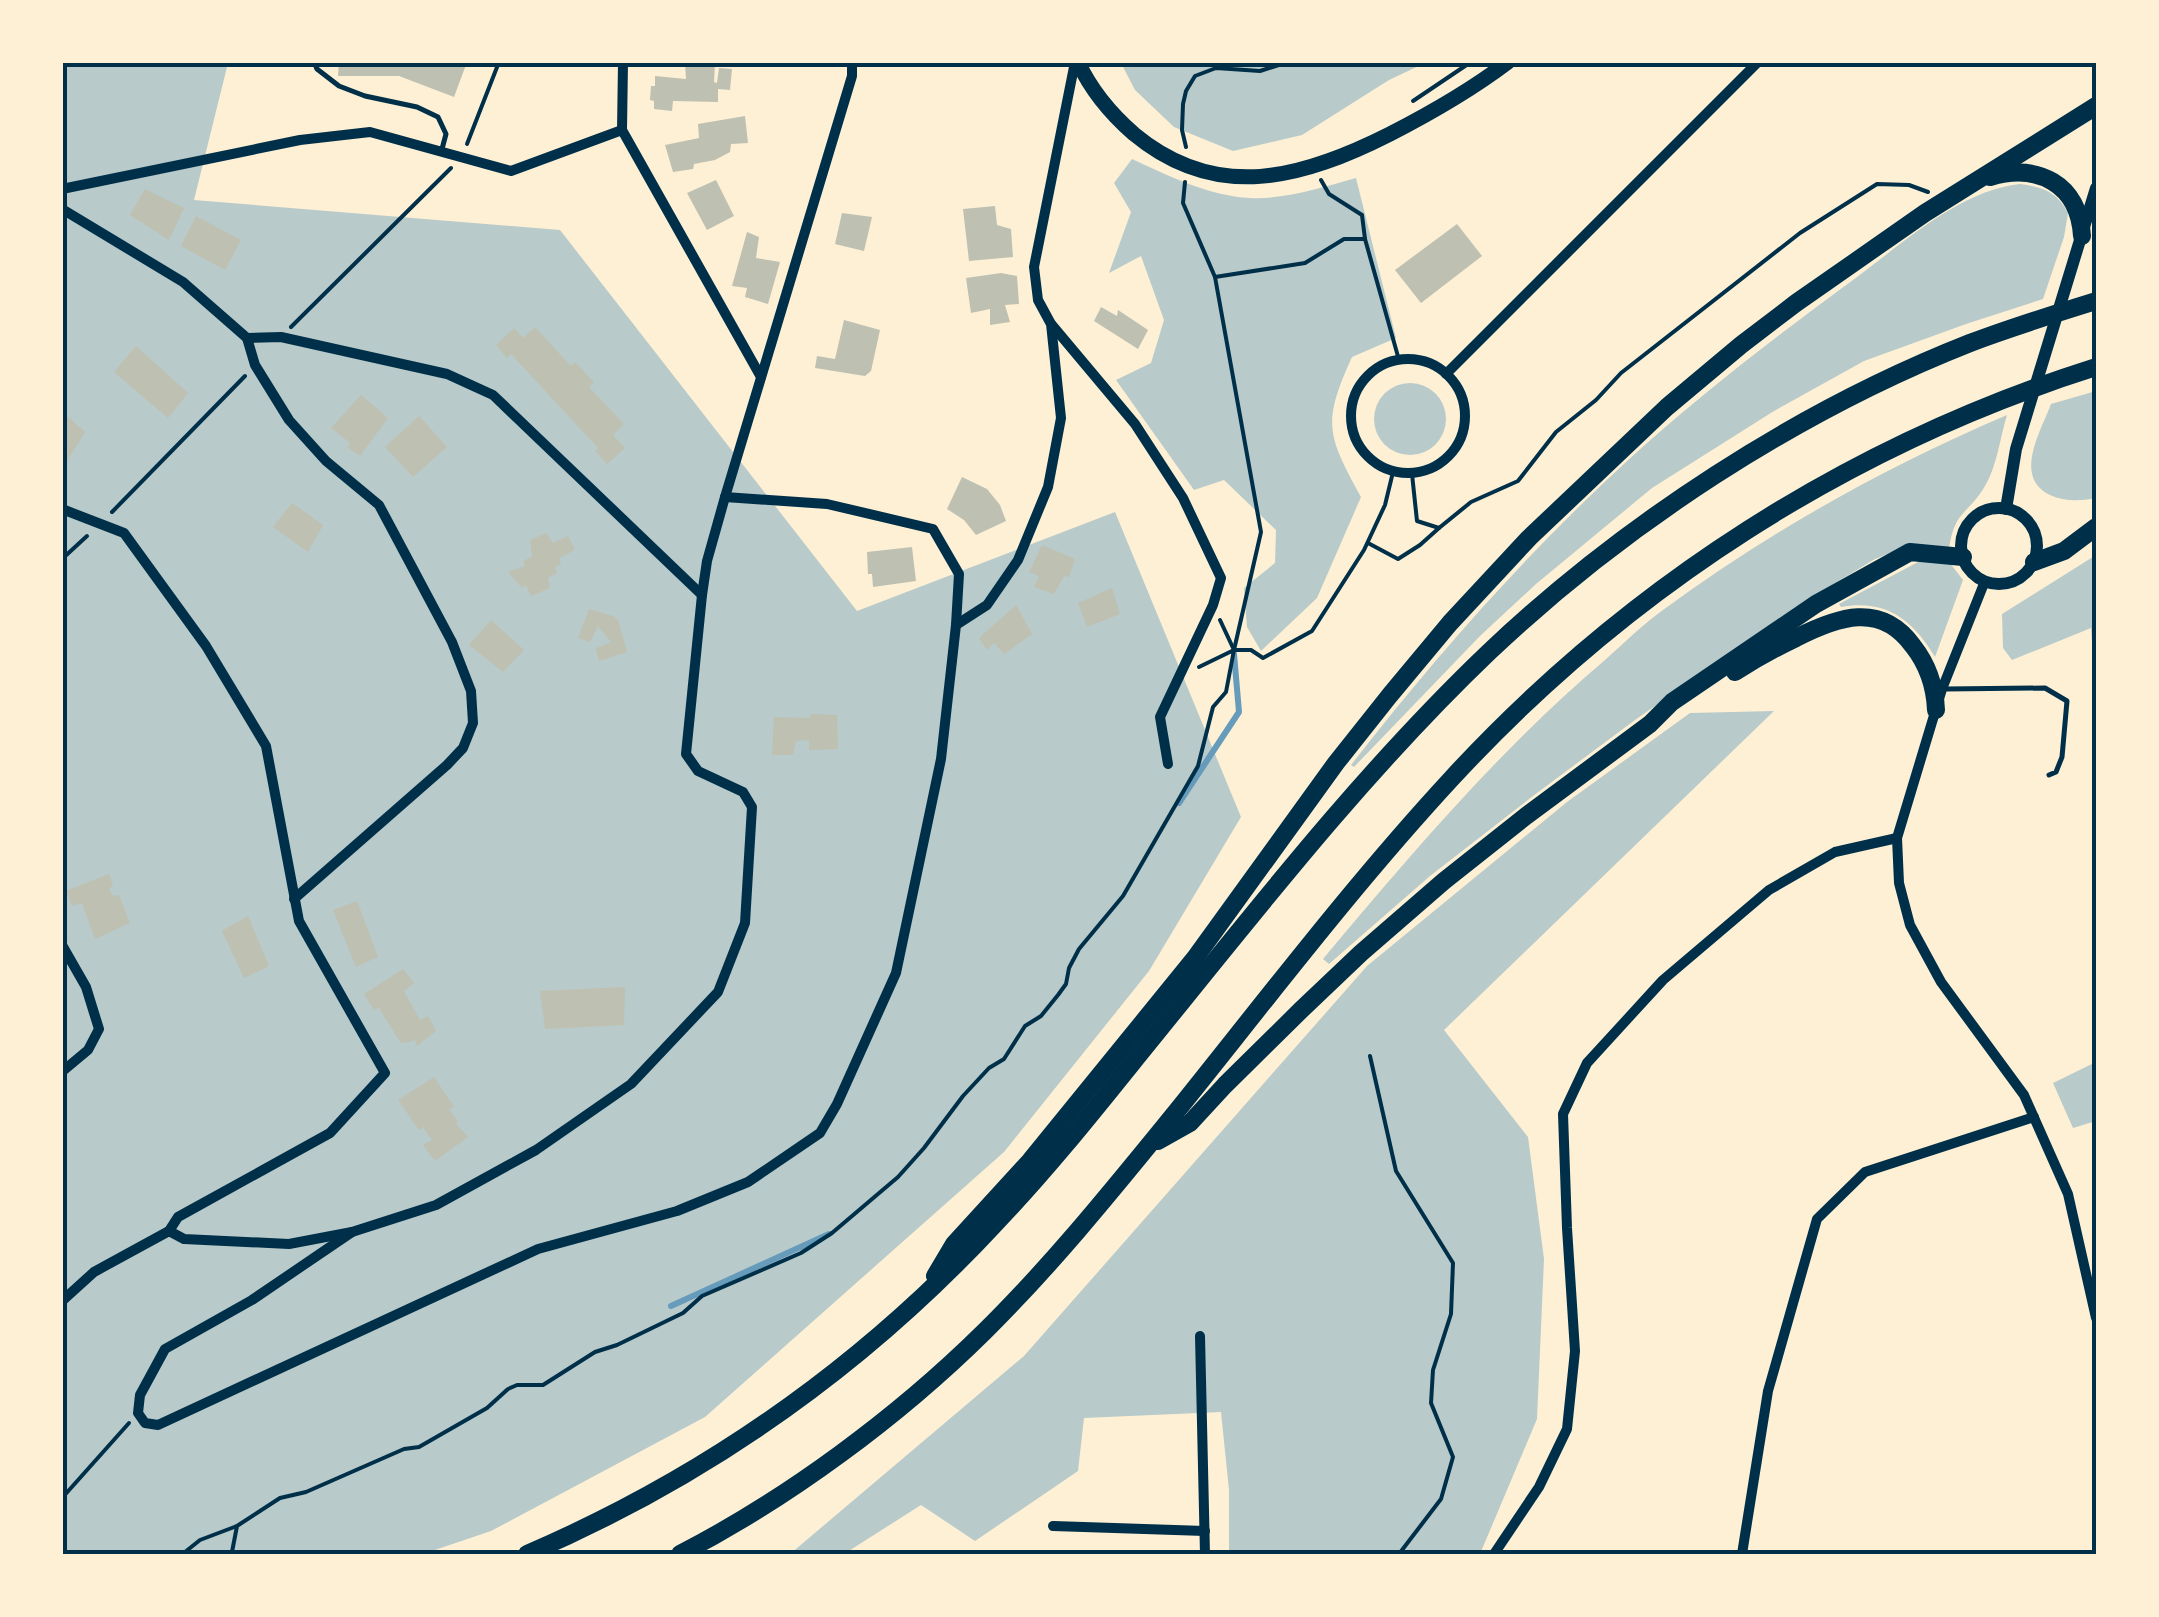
<svg xmlns="http://www.w3.org/2000/svg" width="2159" height="1617" font-family="'Asap Condensed',sans-serif">
<style>
.green{fill:#b9caca}
.lines{fill:none;stroke-linecap:round;stroke-linejoin:round}
.stream{stroke:#669bbc;stroke-width:6}
.building{fill:#bec0b2}
.path{stroke:#003049;stroke-width:4}
.service{stroke:#003049;stroke-width:5}
.minor{stroke:#003049;stroke-width:10}
.tertiary{stroke:#003049;stroke-width:12}
.primary{stroke:#003049;stroke-width:15}
.motorway{stroke:#003049;stroke-width:18}
.neatline{fill:none;stroke:#003049;stroke-width:4}
</style>
<rect width="100%" height="100%" fill="#fdf0d5"/>
<g class="green">
<polygon points="62,63 228,63 194,200 560,230 857,611 1115,512 1241,817 1149,971 1004,1152 705,1417 491,1531 423,1554 63,1554"/>
<polygon points="1121,63 1425,63 1389,80 1302,135 1233,151 1174,127 1135,90"/>
<path d="M1132,159C1169,176 1209,196 1250,198C1283,200 1324,187 1356,178L1396,338L1352,357C1322,423 1327,435 1361,497L1317,598L1261,651L1247,627L1244,588L1275,563L1276,530L1224,480L1194,490L1116,380L1151,363L1164,320L1141,256L1109,273L1131,212L1114,183Z"/>
<path d="M2020,184C2043,187 2057,192 2068,213L2064,237L2043,299L1966,324L1864,361L1774,411L1652,488L1536,584L1480,636L1354,767L1351,765C1435,657 1526,554 1626,462C1699,395 1778,335 1857,277C1904,242 1961,190 2020,184Z"/>
<circle cx="1410" cy="419" r="36"/>
<path d="M2096,391V498C2080,501 2065,502 2050,495C2013,477 2040,433 2051,404Z"/>
<path d="M2007,415C2000,438 1997,466 1985,486C1968,515 1954,510 1949,550L1910,545L1875,559L1807,600L1635,720L1533,796L1430,876L1329,964L1323,959C1411,854 1500,749 1605,660C1624,643 1642,625 1663,610C1771,531 1883,468 2007,415Z"/>
<polygon points="2096,555 2096,701 2091,628 2012,660 2003,648 2002,614"/>
<path d="M1920,561L1950,563L1963,580L1935,657C1913,620 1886,599 1841,607L1839,604Z"/>
<polygon points="1774,711 1444,1030 1528,1137 1544,1259 1537,1419 1480,1554 1229,1554 1229,1490 1221,1412 1084,1418 1078,1471 975,1541 921,1505 844,1554 790,1554 1024,1356 1367,966 1567,802 1690,713"/>
<polygon points="2096,1062 2096,1121 2073,1128 2053,1083"/>
</g>
<g class="lines">
<g class="stream">
<polyline points="1179,803 1239,712 1234,654"/>
<polyline points="671,1306 829,1234"/>
</g>
</g>
<g class="building">
<polygon points="339,62 467,62 454,97 399,76 338,76"/>
<polygon points="685,63 715,63 714,82 717,83 719,68 732,69 730,90 718,89 718,102 673,101 672,111 654,109 654,101 650,100 651,86 655,86 655,76 686,79"/>
<polygon points="745,116 748,143 731,144 730,152 715,160 694,164 693,169 673,172 665,145 699,138 698,124"/>
<polygon points="716,180 734,216 707,230 687,193"/>
<polygon points="145,189 184,208 169,240 130,215"/>
<polygon points="995,206 997,225 1011,229 1013,257 969,261 963,209"/>
<polygon points="842,213 872,217 864,251 835,244"/>
<polygon points="196,216 241,240 225,270 181,246"/>
<polygon points="1457,224 1482,256 1421,303 1395,270"/>
<polygon points="747,232 759,237 756,258 780,262 768,304 745,297 747,288 732,286"/>
<polygon points="1001,273 1017,276 1019,304 1005,305 1010,322 990,325 990,309 971,313 966,278"/>
<polygon points="1101,307 1117,316 1118,310 1148,330 1138,349 1094,321"/>
<polygon points="844,320 880,330 871,371 865,376 815,368 817,356 835,359"/>
<polygon points="535,327 571,366 575,362 594,382 589,387 624,424 613,435 625,448 607,464 595,451 598,448 511,354 507,358 496,345 514,328 523,338"/>
<polygon points="136,346 188,393 168,418 114,372"/>
<polygon points="361,395 388,418 360,456 348,448 350,443 331,428"/>
<polygon points="62,412 85,432 62,469"/>
<polygon points="419,416 447,447 413,477 385,447"/>
<polygon points="962,477 987,489 1000,505 1006,521 976,535 964,520 947,509"/>
<polygon points="292,503 323,525 308,552 273,527"/>
<polygon points="546,533 553,543 568,536 575,550 559,558 561,564 555,567 557,573 548,578 550,588 531,596 526,585 522,588 508,572 525,566 523,561 532,557 530,540"/>
<polygon points="1042,545 1075,559 1069,577 1064,576 1054,594 1034,587 1039,576 1029,572"/>
<polygon points="912,547 916,581 873,587 872,574 868,574 867,552"/>
<polygon points="1112,588 1120,614 1087,627 1078,603"/>
<polygon points="1016,605 1032,634 1004,654 994,643 987,650 979,638"/>
<polygon points="589,609 613,616 618,620 627,652 599,661 596,648 611,642 598,626 590,642 578,638"/>
<polygon points="491,620 524,650 503,672 469,645"/>
<polygon points="811,714 837,715 838,749 809,750 809,740 796,741 793,755 772,755 774,717 809,718"/>
<polygon points="109,874 113,886 109,889 113,896 119,895 130,923 95,939 82,903 72,906 66,891"/>
<polygon points="357,901 378,957 356,967 333,910"/>
<polygon points="248,916 269,966 244,978 222,931"/>
<polygon points="403,969 414,983 404,991 420,1020 428,1016 436,1031 417,1046 415,1040 406,1043 400,1042 379,1008 374,1010 364,994"/>
<polygon points="625,987 624,1025 545,1029 540,991"/>
<polygon points="434,1077 454,1107 449,1110 458,1121 456,1124 468,1137 435,1161 423,1145 432,1140 423,1127 419,1130 398,1100"/>
</g>
<g class="lines">
<g class="path">
<polyline points="1413,101 1471,62"/>
<polyline points="467,144 499,62"/>
<polyline points="1186,147 1182,130 1183,104 1186,91 1195,76 1216,68 1260,71 1288,62"/>
<polyline points="1321,180 1329,194 1362,215 1365,239 1399,360"/>
<polyline points="1185,182 1183,203 1215,277 1261,532 1234,650 1199,667"/>
<polyline points="1215,277 1305,263 1344,239 1365,239"/>
<polyline points="291,327 451,168"/>
<polyline points="1412,474 1417,521 1439,528 1471,502 1518,481 1556,432 1596,400 1621,373 1800,233 1877,184 1909,185 1928,192"/>
<polyline points="112,512 245,376"/>
<polyline points="1368,543 1398,559 1420,545 1439,528"/>
<polyline points="62,559 87,536"/>
<polyline points="1220,620 1234,650 1251,650 1263,658 1312,631 1364,550 1385,505 1393,472"/>
<polyline points="1370,1056 1396,1171 1453,1263 1451,1314 1433,1370 1431,1403 1453,1457 1441,1499 1399,1554"/>
<polyline points="62,1498 129,1423"/>
<polyline points="232,1552 237,1526 280,1498 306,1492 404,1449 419,1447 487,1408 508,1389 517,1385 543,1385 595,1352 617,1345 683,1313 702,1296 801,1253 832,1233 898,1177 924,1148 963,1096 989,1068 1004,1059 1025,1026 1041,1016 1058,995 1066,984 1069,968 1079,949 1123,896 1198,766 1213,707 1226,692 1234,650"/>
<polyline points="172,1554 185,1552 200,1540 237,1526"/>
</g>
<g class="service">
<polyline points="314,62 317,69 339,86 365,96 417,107 438,117 446,134 442,149"/>
<polyline points="1945,689 2045,688 2067,701 2062,757 2056,772 2049,775"/>
</g>
<g class="minor">
<polyline points="623,62 622,130 761,377"/>
<polyline points="62,189 300,140 370,132 511,171 622,130"/>
<polyline points="62,209 183,282 247,338 255,365 289,420 326,461 379,505 452,642 471,691 473,723 463,748 447,765 294,899"/>
<polyline points="1052,325 1135,424 1183,498 1221,578 1213,605 1160,717 1168,764"/>
<polyline points="247,338 281,337 447,374 493,395 702,595"/>
<circle cx="1408" cy="416" r="57"/>
<polyline points="1446,374 1758,62"/>
<polyline points="725,497 827,504 933,529 959,574 956,625"/>
<polyline points="62,509 124,533 206,646 266,746 299,921 385,1073 330,1133 178,1217 169,1231"/>
<polyline points="1985,581 1942,689 1897,838 1899,883 1910,925 1941,982 2024,1095 2068,1194 2096,1318"/>
<polyline points="62,945 86,987 99,1029 88,1050 64,1070"/>
<polyline points="352,1232 252,1300 165,1349 140,1395 138,1413 145,1423 158,1425 538,1249 677,1211 748,1182 820,1133 837,1104 896,973 941,759 956,625 987,605 1018,560 1048,487 1061,418 1051,324 1038,300 1034,267 1075,62"/>
<polyline points="62,1301 94,1272 169,1231 184,1239 289,1244 352,1232 436,1205 536,1150 631,1084 718,992 745,923 752,807 743,792 698,771 686,754 702,595 707,561 725,497 852,76 852,62"/>
<polyline points="1200,1336 1205,1554"/>
<polyline points="1053,1526 1205,1531"/>
<polyline points="1494,1554 1539,1487 1567,1429 1575,1351 1567,1228 1563,1114 1587,1063 1663,980 1769,890 1835,852 1897,838"/>
<polyline points="1742,1554 1768,1391 1817,1219 1865,1172 2034,1117"/>
</g>
<g class="tertiary">
<circle cx="1999" cy="546" r="38"/>
<polyline points="2006,509 2016,449 2096,188"/>
</g>
<path class="primary" d="M1078,62C1091,90 1111,114 1134,134C1217,203 1303,178 1390,134C1431,113 1471,90 1508,62"/>
<g class="motorway">
<path d="M1990,177C2038,163 2079,184 2082,236"/>
<polyline points="2034,562 2064,551 2096,527"/>
<path d="M1735,672C1755,659 1775,648 1796,638C1837,617 1881,601 1913,646C1928,665 1935,687 1936,710"/>
<polyline points="1158,1141 1190,1123 1225,1085 1301,1010 1361,953 1444,881 1526,816 1650,724 1672,702 1816,604 1910,552 1963,557"/>
<polyline points="935,1276 954,1244 1030,1161 1195,958 1336,763 1390,695 1450,623 1529,538 1667,407 1741,345 1796,303 1925,213 2096,106"/>
<path d="M527,1554C706,1477 860,1369 993,1226C1043,1174 1088,1118 1133,1062C1247,922 1358,777 1489,652C1624,524 1797,411 1970,343C2012,327 2054,314 2096,301"/>
<path d="M680,1554C787,1499 898,1417 984,1332C1053,1264 1114,1188 1176,1112C1266,1000 1354,884 1452,778C1628,587 1849,445 2096,367"/>
</g>
</g>
<rect width="2159" height="1617" fill="none" stroke="#fdf0d5" stroke-width="130"/>
<rect x="65" y="65" width="2029" height="1487" class="neatline"/>
</svg>
